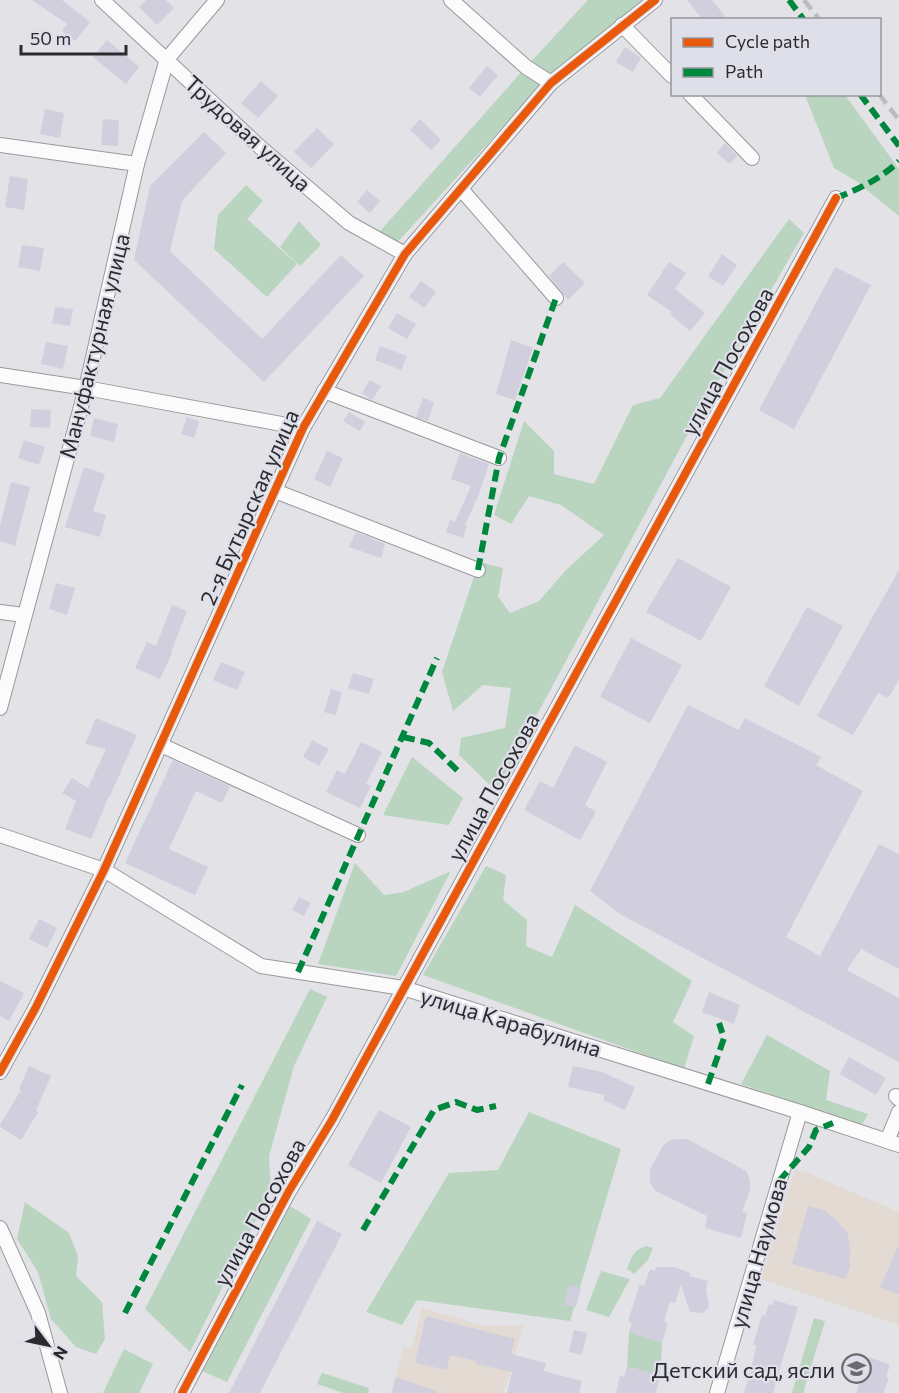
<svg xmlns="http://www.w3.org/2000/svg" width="899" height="1393" font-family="Commissioner,sans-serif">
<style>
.commercial{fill:#e3dad3}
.green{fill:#b9d5bf}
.building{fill:#d1cfdd}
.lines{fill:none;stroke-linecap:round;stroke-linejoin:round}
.minor-casing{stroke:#99999d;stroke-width:16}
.minor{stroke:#fbfbfb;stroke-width:14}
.rail{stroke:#bdbdbe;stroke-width:4.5;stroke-dasharray:12 6;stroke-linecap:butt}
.quiet{stroke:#00873e;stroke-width:6;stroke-dasharray:12 6;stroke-linecap:butt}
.cycleway-casing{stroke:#dfdfea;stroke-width:11}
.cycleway{stroke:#e8590c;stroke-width:8}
.labels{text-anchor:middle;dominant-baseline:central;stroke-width:4.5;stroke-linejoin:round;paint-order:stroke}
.street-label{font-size:22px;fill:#2b2b2f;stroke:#dfdfea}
.poi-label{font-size:22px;fill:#2b2b2f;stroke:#dfdfea;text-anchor:end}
</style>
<rect width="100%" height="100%" fill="#e2e2e7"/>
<g class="commercial">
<polygon points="795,1170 805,1172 899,1212 899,1325 761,1279"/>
<polygon points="422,1308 483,1326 523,1326 504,1393 391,1393 404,1346 411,1349"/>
</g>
<g class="green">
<polygon points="588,0 644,0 546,80 394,246 374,238 526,67"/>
<polygon points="805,95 845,95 899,169 899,216 856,181 834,168"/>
<polygon points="246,185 263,201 247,219 297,264 267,297 214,249 218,215"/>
<polygon points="789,219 804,233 689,432 496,791 459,755 461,738 505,728 511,688 483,685 453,711 442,672 479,562 503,568 498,597 510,613 539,601 566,570 604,535 561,505 529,496 511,524 494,515 524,421 554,451 554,474 594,484 633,405 660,398"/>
<polygon points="299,221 321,245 300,266 280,247"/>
<polygon points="412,757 463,798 449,825 383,815"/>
<polygon points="355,863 384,895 404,892 451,871 396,976 318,964"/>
<polygon points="486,866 506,875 503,900 527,920 526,946 552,957 575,905 692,981 673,1022 694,1036 684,1069 423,975"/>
<polygon points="310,989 327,997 294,1066 269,1156 271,1190 190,1352 145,1309"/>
<polygon points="767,1035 830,1071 826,1100 868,1114 861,1126 741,1084"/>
<polygon points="529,1112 621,1149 570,1321 417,1300 402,1325 366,1312 449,1173 498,1170"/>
<polygon points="25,1202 69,1233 78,1256 76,1276 102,1302 105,1339 96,1354 76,1347 51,1319 38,1272 17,1239"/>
<polygon points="285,1203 311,1219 227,1382 200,1370"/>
<path d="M646,1246L653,1248L648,1260L634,1274L627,1269C631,1257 634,1250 646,1246Z"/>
<polygon points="601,1271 630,1279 609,1317 586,1310"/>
<polygon points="814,1318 825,1321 803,1393 792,1393"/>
<polygon points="629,1332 662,1343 660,1375 627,1367"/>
<polygon points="124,1349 153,1364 139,1393 103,1393"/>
<polygon points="322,1373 369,1388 368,1393 344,1393 317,1384"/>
</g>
<g class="building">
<polygon points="32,0 62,0 90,22 75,41 62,31 67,24"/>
<polygon points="146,0 166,0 174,8 157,25 139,7"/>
<polygon points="687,0 712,0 728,20 703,20"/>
<polygon points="107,40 139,67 126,84 93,57"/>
<polygon points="625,47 641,58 633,72 616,62"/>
<polygon points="487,66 498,75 480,97 469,88"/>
<polygon points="261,81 278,96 258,118 241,103"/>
<polygon points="45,109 64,113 60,138 40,134"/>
<polygon points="103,119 119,120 118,146 101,145"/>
<polygon points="420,119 441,140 431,150 410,130"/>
<polygon points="317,128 334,144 311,168 294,152"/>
<polygon points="204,132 226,153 182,201 170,251 262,339 341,255 364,276 264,382 134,260 150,186"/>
<polygon points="725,143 737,156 730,164 717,153"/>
<polygon points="10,176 28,179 24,210 5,207"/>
<polygon points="367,190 380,201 370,213 357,202"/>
<polygon points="22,245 44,248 40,271 18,267"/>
<polygon points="722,254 737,265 723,286 708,276"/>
<polygon points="563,262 585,283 568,300 549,276"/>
<polygon points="669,262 686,273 675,289 705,313 690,331 670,314 672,312 647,295"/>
<polygon points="835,267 871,285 794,429 759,410"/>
<polygon points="421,281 436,292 424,308 409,297"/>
<polygon points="55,307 73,309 70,326 52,323"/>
<polygon points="397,313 416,324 407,339 388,328"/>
<polygon points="511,340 533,348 515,400 496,394"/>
<polygon points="46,342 68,346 63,369 41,364"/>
<polygon points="380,346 407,356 401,370 375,360"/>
<polygon points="370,380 381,386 372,400 362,393"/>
<polygon points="423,398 434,402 428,421 416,417"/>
<polygon points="31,409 51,410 50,428 30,427"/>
<polygon points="349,412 365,422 360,431 343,421"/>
<polygon points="187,417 199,421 194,438 181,434"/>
<polygon points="94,418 118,424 114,442 90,436"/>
<polygon points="24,440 45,447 39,465 18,458"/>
<polygon points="327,451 343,458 330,487 314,479"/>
<polygon points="460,453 489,464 479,494 465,525 467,526 463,538 446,532 450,520 455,522 471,486 451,479"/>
<polygon points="84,467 105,474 93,511 106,515 100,537 65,527"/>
<polygon points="11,482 30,487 15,546 0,541 0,526"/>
<polygon points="356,532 385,544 381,558 349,547"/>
<polygon points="678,558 731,587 701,641 646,612"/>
<polygon points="899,570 899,680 888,698 878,693 853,735 817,716"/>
<polygon points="56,583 75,588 67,615 49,609"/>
<polygon points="172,605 187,611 171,652 172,653 160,679 135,668 147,642 156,646"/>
<polygon points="807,607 843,626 799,706 764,686"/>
<polygon points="631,638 682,665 650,723 600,697"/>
<polygon points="221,662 245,672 237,690 213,680"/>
<polygon points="353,673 374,679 369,694 348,688"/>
<polygon points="331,689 342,692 336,715 324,712"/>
<polygon points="688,705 739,730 745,718 821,757 816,765 863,791 786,937 820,956 879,844 899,854 899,969 861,949 847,970 899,998 899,1062 620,914 590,891"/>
<polygon points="96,718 137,735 110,796 109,796 91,839 65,829 76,801 62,793 72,778 88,788 106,749 85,744"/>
<polygon points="312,740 329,749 319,766 303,757"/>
<polygon points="361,742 382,752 366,784 371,786 360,808 326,792 337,770 345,774"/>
<polygon points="575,745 607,762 585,805 596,812 580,840 524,810 540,781 553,788"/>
<polygon points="173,760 230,786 222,803 196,791 169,849 208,867 195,895 125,863"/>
<polygon points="299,897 311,903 304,916 292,910"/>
<polygon points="39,919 57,928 47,948 29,939"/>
<polygon points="0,981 24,993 9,1021 0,1016"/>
<polygon points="709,992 740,1005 734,1024 702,1012"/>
<polygon points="849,1057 886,1078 876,1095 840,1074"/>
<polygon points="29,1066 51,1076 36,1110 38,1112 21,1140 0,1127 0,1125 21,1090 19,1089"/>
<polygon points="573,1066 602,1072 635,1087 625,1110 603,1100 605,1095 568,1087"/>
<polygon points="379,1110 411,1127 381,1183 348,1165"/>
<polygon points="675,1139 687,1139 746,1171 750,1180 750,1190 742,1212 747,1213 741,1238 705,1228 707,1216 654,1190 650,1181 650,1169 663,1146 669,1141"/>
<polygon points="808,1206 824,1210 833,1217 847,1232 851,1254 849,1254 850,1267 845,1279 792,1264"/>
<polygon points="317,1221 342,1234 260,1393 229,1393"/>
<polygon points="899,1244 899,1295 880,1287"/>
<polygon points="656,1267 675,1267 690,1273 690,1276 708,1281 706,1288 709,1307 703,1313 690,1312 681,1285 675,1303 670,1302 664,1321 668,1323 662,1343 629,1332 632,1323 628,1321 640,1284 644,1286 650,1269 655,1271"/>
<polygon points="569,1285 581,1288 576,1307 564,1305"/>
<polygon points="774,1300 798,1307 773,1393 744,1393 754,1358 756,1345 753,1345 762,1315 765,1316 769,1304 773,1305"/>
<polygon points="426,1316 515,1339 511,1354 546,1363 544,1371 582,1381 579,1393 507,1393 512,1372 476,1364 476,1361 450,1355 447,1370 415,1363"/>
<polygon points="574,1330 587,1333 582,1355 569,1352"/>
<polygon points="869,1357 890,1365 886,1377 889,1378 883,1393 856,1393"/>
<polygon points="627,1367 660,1375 656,1393 616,1393 620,1376 624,1377"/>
<polygon points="396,1377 436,1391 436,1393 392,1393"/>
</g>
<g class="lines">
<defs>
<g id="minor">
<polyline points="102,0 260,147 349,223 405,254"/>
<polyline points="451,0 526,67 551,83"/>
<polyline points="622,25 672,76"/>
<polyline points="690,94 752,158"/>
<polyline points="0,145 137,164"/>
<polyline points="461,189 556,298"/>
<polyline points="0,375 86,388 303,428"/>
<polyline points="324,391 499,458"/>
<polyline points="275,491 478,570"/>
<polyline points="0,612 24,615"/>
<polyline points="0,708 86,388 137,164 167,59 217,0"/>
<polyline points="161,745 358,835"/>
<polyline points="0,835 104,870 261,966 403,988 800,1112 899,1145"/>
<polyline points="0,1072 35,1009 104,870 303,428 405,254 551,83 655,0"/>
<polyline points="896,1096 899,1099"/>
<polyline points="887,1141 899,1112"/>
<polyline points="0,1228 38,1313 60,1393"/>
<polyline points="182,1393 289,1191 332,1120 836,198"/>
<polyline points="717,1393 800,1112"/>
</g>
</defs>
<use href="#minor" class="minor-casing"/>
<use href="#minor" class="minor"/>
<g class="rail">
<polyline points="804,0 820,20"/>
<polyline points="879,94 899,120"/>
</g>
<g class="quiet">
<polyline points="789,0 804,20"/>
<polyline points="860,94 899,146"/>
<path d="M836,198C859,189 882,178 899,161"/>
<polyline points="478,570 499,458 556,298"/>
<polyline points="403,737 429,743 459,772"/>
<polyline points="298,972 437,658"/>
<polyline points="708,1084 724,1038 719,1023"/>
<polyline points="779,1181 809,1147 816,1130 833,1123"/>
<polyline points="363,1230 434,1110 456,1102 477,1110 496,1106"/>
<polyline points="125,1313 242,1085"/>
</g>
<defs>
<g id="cycleway">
<polyline points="0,1072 35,1009 104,870 303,428 405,254 551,83 655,0"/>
<polyline points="182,1393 289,1191 332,1120 836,198"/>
</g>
</defs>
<use href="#cycleway" class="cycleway-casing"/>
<use href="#cycleway" class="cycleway"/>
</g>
<defs>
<symbol id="school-ring" viewBox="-11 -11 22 22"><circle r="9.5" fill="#dfdfea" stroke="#6b6b6f" stroke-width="1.5"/><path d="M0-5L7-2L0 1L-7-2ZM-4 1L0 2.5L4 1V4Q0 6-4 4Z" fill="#6b6b6f"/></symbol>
</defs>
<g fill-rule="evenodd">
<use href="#school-ring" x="840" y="1352" width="33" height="33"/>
</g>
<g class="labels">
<g class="street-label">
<text transform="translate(248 133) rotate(42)">Трудовая улица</text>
<text transform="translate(94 346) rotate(-76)">Мануфактурная улица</text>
<text transform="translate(727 361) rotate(-61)">улица Посохова</text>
<text transform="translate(249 507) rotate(-66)">2-я Бутырская улица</text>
<text transform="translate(493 787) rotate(-61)">улица Посохова</text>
<text transform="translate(511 1022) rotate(17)">улица Карабулина</text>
<text transform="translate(259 1212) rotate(-61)">улица Посохова</text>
<text transform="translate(758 1253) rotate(-74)">улица Наумова</text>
</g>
<g class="poi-label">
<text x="835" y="1369">Детский сад, ясли</text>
</g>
</g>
<rect x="671" y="18" width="210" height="78" fill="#dfdfea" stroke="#97979f" stroke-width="1.5"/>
<rect x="683" y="38" width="30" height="9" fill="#e8590c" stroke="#97979f" stroke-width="1.5"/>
<text x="725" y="48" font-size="18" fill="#2b2b2f">Cycle path</text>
<rect x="683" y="68" width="30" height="9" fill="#00873e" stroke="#97979f" stroke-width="1.5"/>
<text x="725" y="78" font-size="18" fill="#2b2b2f">Path</text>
<g transform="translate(48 1345) rotate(122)" stroke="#dfdfea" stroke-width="4.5" paint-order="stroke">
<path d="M0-4.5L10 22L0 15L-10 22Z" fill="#2b2b2f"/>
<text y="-9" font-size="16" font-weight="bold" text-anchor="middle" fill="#2b2b2f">N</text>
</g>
<path d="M21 45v9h105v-9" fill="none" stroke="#2b2b2f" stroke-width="3"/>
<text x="30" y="45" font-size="18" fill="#2b2b2f" stroke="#dfdfea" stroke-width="4.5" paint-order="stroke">50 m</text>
</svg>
